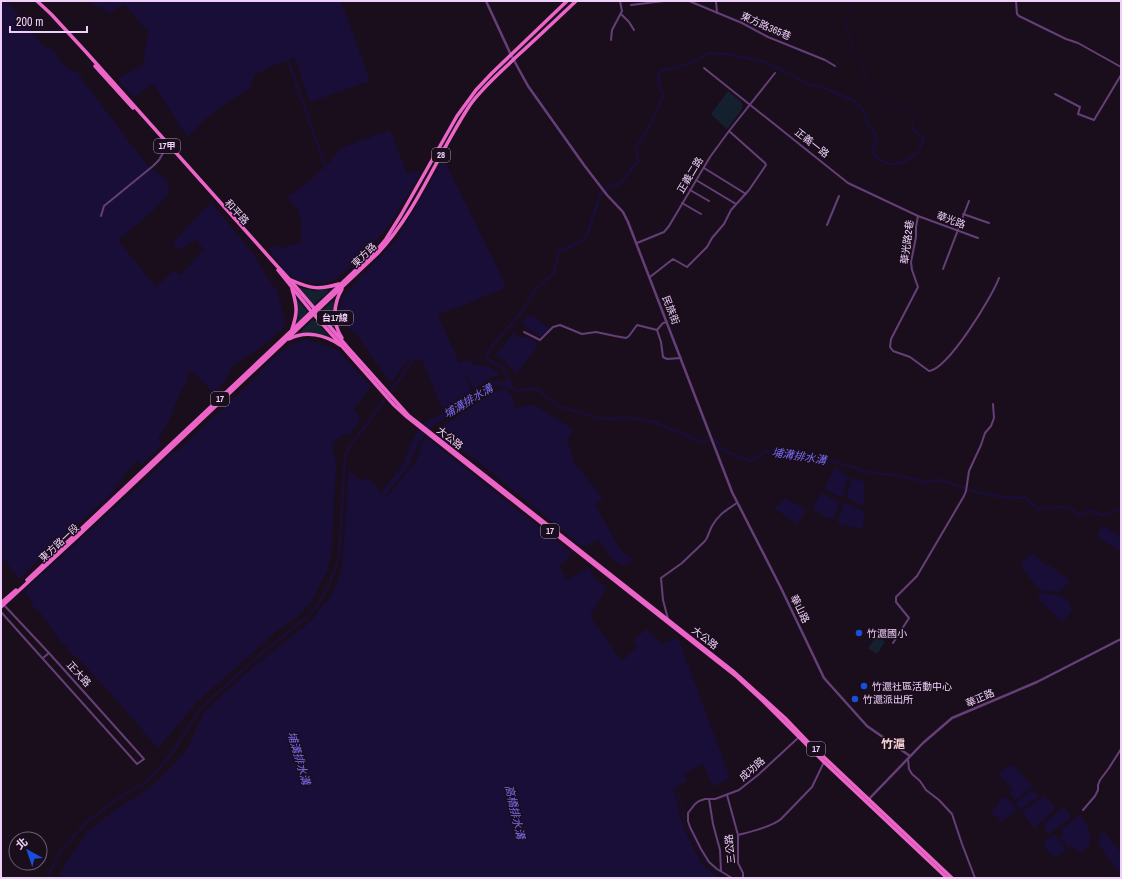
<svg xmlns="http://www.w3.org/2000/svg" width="1122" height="879" font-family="'Archivo Narrow','Noto Sans TC',sans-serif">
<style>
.green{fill:#15202e}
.water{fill:#190e37}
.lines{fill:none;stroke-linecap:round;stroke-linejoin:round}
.stream{stroke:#190e37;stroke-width:1}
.canal{stroke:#190e37;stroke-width:2.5}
.minor{stroke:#653f77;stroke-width:2}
.tertiary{stroke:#653f77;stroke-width:2.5}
.primary{stroke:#ed64c9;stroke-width:3.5}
.poi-dot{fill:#194ddc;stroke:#1a0e1d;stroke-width:1.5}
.labels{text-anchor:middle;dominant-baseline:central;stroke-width:3;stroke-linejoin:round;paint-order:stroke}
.shield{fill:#1a0e1d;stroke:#af96b8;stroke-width:1}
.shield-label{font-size:9px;font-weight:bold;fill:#efd0fa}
.street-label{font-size:10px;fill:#efd0fa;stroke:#1a0e1d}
.poi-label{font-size:10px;fill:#efd0fa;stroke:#1a0e1d;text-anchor:start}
.water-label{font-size:11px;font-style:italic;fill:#776aee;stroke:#1a0e1d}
.quarter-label{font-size:12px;font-weight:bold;fill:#fad2d2;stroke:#1a0e1d}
</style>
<rect width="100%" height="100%" fill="#1a0e1d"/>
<g class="green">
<polygon points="728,91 742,103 742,109 727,129 711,114"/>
<polygon points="299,288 301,288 315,291 327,289 328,292 313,305"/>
<polygon points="296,300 298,300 308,312 299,321 297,321 298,310"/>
<polygon points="331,302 334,302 334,304 332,316 334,326 332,327 320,313"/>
<polygon points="312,320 316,321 327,334 327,336 318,334 302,333 301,331"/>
<polygon points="877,636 885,642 877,654 868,648"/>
</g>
<g class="water">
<polygon points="1,1 8,1 39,41 46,48 48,46 59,57 57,59 69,69 68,70 70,71 77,71 87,86 146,164 167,180 169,192 154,210 118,240 156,287 174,270 180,275 204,250 196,239 180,250 173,243 211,202 252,252 274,288 276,287 279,298 286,325 262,347 232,366 225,381 214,393 190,370 187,376 188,378 178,398 168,423 158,439 162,445 141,465 137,460 123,476 112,493 50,551 49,550 19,579 1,555"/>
<polygon points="93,1 341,1 370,81 310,102 294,57 255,74 251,87 211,114 187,137 153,83 134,98 117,79 143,65 148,31 124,4 109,14 99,6 97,7 92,4"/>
<polygon points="390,130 407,174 420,170 416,180 388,227 355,263 333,281 314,284 295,279 284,270 269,249 275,245 282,248 301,242 302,223 298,212 299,209 296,209 288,196 307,183 331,161 341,148"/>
<path d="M442,163L446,164L505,284L503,289L438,315L459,363L471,360L473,365C484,364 493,366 500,375L493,377L474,389L464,373L471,390L470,391V393L459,402L457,399L454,400L455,403L443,408H442L422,360H407L391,383L357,335L339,320V310L344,295L358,280L357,279L370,268L396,240Z"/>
<polygon points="528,315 535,317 550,329 540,337 521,323"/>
<polygon points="514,332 518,337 527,337 537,343 535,350 516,374 504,360 496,355"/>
<polygon points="306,339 339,351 371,387 354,409 360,420 350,434 343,435 332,443 336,464 332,547 328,569 312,601 297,617 273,634 217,685 216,685 198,701 159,747 158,746 157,747 138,725 138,724 80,660 71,653 65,644 60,641 53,630 38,610 33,608 32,602 24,591 157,469 157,467 173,452 176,452 262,371 261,370 289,345"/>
<polygon points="510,378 512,384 511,388 504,384 496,386 430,428 426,432 417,447 407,469 384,497 386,498 415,463 421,450 420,448 426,437 572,553 560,566 566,580 589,568 596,580 607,587 590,616 620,659 623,661 637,646 633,640 647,629 661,644 678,638 730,778 713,787 703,764 684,773 687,781 673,788 678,802 679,817 680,817 685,831 702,865 720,878 58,878 66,863 89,830 115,810 151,787 187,750 193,736 193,735 204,712 252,668 310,622 333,593 342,567 349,470 360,480 369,478 381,493 404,463 410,446 415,435 424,422 448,410 494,381 506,381"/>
<polygon points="506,389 513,397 515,409 533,404 573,429 567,441 574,462 603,499 595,505 622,552 633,560 624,566 612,559 599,540 583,547 471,456 470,457 439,434 442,432 438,429 494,392"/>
<polygon points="835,467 848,476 843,496 841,497 824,489"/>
<polygon points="852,477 864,482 864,502 861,505 846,498"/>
<polygon points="821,493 840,502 833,519 823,516 812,508"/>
<polygon points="785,498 807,510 797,524 774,508 776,505 779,505"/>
<polygon points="844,503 865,512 863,528 860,529 837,523"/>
<polygon points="1102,525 1121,537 1121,552 1097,536"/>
<polygon points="1033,553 1046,566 1050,565 1070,581 1059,592 1040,590 1022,568 1021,564"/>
<path d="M1042,593C1055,595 1071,595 1072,611L1062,622L1037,597Z"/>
<polygon points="1012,765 1033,786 1015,800 1010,794 1012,789 997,773"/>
<polygon points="1034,790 1039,796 1019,810 1015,803"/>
<path d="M1044,795L1055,807C1049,816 1040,820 1035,829L1022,812L1037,802Z"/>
<polygon points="1007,797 1016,811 1001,822 997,816 994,816 990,812 998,805 1000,800"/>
<polygon points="1064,807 1072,817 1049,834 1046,831 1046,828 1043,824"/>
<path d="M1079,814C1086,823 1095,835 1088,846C1086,849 1083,851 1081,853L1072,846L1068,847L1060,837L1063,836L1062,829L1074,820Z"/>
<polygon points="1105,832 1121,853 1121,868 1118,871 1098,844 1101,833"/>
<polygon points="1055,835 1066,850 1064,853 1055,857 1049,852 1043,843 1051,836"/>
</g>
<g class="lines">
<g class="stream">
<path d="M852,1L845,25L850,35L853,51L862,64L866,79L877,88L884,91L891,106C912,108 912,109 913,129"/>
<polyline points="119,480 124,485"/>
<polyline points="116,484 121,489"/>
<polyline points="266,640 271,646"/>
<polyline points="262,644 266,650"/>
<polyline points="675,786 683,807 684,822 704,860 726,878"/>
</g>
<g class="canal">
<polyline points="287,57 326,169"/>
<polyline points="368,245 379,263"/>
<path d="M509,382L506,373L501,366L492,362L486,357L493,345L521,313L536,289L554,273L559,251L580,242L587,235L601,193L609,186L619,185L638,161L636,147L648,130L663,96L658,80L659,74L662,70L674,68L698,60L708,53L727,54L765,62L786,72L810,85L823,87L856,102L866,114V120L877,138L872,152C874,153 874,155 876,157C879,160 889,164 893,164C906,164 924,151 923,137L913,129"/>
<polyline points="497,384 511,388 516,391 527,389 538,389 542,393 558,406 598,418 610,419 624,417 654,422 703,442 716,440 721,449 751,461 766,451 796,458 835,462 853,467 862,471 901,476 924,482 941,480 976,492 1003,497 1026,498 1038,509 1058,507 1069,508 1079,515 1089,511 1103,515 1121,509"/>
<polyline points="47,878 60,852 86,823 114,801 147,781 162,765 175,749 187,729 201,708 262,653 306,618 318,605 330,582 339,557 345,457 348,449 399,380 412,361 413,358"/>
</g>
<g class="minor">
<polyline points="689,1 742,23 768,37 825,60 835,66"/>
<polyline points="716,1 717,13"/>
<polyline points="1016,1 1017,14 1019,16 1066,39 1078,43 1121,67"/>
<polyline points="631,5 664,1"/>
<polyline points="621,14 629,22 634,30"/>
<polyline points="611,40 612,30 622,11 620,1"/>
<polyline points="704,68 848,183 918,216 978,238"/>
<polyline points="1055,94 1080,107 1078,114 1094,120 1121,75"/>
<polyline points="704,168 746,194"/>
<polyline points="696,180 736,204"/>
<polyline points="690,190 709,201"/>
<polyline points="682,203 701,214"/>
<polyline points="963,214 989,223"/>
<polyline points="101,216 104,206 153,166 159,160 167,146"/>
<path d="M918,216L916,227V237L911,262L912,270L918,287L891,339L890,347L893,351L910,357L929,371C948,369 992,297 999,278"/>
<polyline points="827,225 839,196"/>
<polyline points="637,243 664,232 669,226 710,157 729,131 775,73"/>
<polyline points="943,269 969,201"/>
<polyline points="650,277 673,259 687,267 707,247 712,238 724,224 731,210 749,190 766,165 765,163 729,131"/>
<polyline points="657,330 661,342 663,357 667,359 681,358"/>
<polyline points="524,332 540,340 553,327 560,325 582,334 596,332 615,336 626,338 629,336 637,325 657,330 663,323 667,322"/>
<polyline points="1,612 137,764 144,759 49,653 3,604"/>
<path d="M668,619L663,600L661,578L682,563L705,541C709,536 709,531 712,526C719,514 725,511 737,503"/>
<polyline points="893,643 909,618 896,602 896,597 917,576 964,496 966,491 969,471 981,445 985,433 991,426 994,418 993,404"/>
<polyline points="43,658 49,653"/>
<polyline points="908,759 909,769 912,774 920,781 926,790 939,800 952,814 962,844 975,878"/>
<polyline points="727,795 738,835 738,863 743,873 743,878"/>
<polyline points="709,799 713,824 720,850 721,871"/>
<polyline points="1083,810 1095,796 1098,790 1098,785 1100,780 1109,768 1121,749"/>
<path d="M738,835C750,832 772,827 781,819L812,787L824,762"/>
<polyline points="732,878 717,869 709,862 701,849 690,827 688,821 688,813 695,804 699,801 705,799 715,799 739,790 758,775 799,737"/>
</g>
<g class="tertiary">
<polyline points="486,1 511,55 528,86 584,165 607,195 623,212 628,222 732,492 781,588 824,678 867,726 910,756"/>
<polyline points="868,800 923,743 952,718 1037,682 1121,639"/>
</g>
<g class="primary">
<polyline points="37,1 51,14 86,52 277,266 290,280 349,349 408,415 733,671 785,718 809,743 952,878"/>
<polyline points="95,66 133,108"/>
<polyline points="278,270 311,311 394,405 407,417 737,677 763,701 824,762 947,878"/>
<path d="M291,280C311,289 319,290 339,284"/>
<path d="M292,289C297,306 298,312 292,329"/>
<path d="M342,338C332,323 333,304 342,289"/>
<path d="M289,339C306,330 325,335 340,345"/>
<polyline points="27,580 376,251 386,239 401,215 457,116 476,90 492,73 567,1"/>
<polyline points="1,601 2,602 16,590"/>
<path d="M1,607L78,536L377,254C417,212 438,153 470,105C483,87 500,73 516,57C536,39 556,20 576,1"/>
</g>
</g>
<g class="poi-dot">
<circle cx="859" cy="633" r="4"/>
<circle cx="864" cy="686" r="4"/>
<circle cx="855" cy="699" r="4"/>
</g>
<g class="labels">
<g class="shield">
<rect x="154" y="139" width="26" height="14" rx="3"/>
<rect x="432" y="148" width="18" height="14" rx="3"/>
<rect x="317" y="311" width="36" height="14" rx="3"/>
<rect x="211" y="392" width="18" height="14" rx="3"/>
<rect x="541" y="524" width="18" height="14" rx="3"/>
<rect x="807" y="742" width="18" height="14" rx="3"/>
</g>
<g class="shield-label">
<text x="167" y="146">17甲</text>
<text x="441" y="155">28</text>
<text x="335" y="318">台17線</text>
<text x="220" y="399">17</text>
<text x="550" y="531">17</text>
<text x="816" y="749">17</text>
</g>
<g class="street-label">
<text transform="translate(766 26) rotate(24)">東方路365巷</text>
<text transform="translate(812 143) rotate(38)">正義一路</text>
<text transform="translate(690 175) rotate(-59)">正義二路</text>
<text transform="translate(237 212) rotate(48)">和平路</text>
<text transform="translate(951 220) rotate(20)">華光路</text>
<text transform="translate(907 242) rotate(-83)">華光路2巷</text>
<text transform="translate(364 255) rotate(-44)">東方路</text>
<text transform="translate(671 310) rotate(69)">民族街</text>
<text transform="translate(450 438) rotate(38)">大公路</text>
<text transform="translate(59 543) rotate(-43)">東方路一段</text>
<text transform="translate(800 609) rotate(64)">華山路</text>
<text transform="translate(705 638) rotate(38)">大公路</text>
<text transform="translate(79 674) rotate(48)">正大路</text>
<text transform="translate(980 698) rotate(-24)">華正路</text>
<text transform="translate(752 769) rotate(-41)">成功路</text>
<text transform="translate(730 849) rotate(-96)">三公路</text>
</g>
<g class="poi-label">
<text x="867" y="633">竹滬國小</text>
<text x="872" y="686">竹滬社區活動中心</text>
<text x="863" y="699">竹滬派出所</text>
</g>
<g class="water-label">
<text transform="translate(468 401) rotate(-31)">埔溝排水溝</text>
<text transform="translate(799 456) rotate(9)">埔溝排水溝</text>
<text transform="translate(299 758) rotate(74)">埔溝排水溝</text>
<text transform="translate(515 812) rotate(77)">高橋排水溝</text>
</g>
<g class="quarter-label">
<text x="893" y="744">竹滬</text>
</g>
</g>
<rect width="1122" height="879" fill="none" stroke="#efd0fa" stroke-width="4"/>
<g transform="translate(28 851) rotate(320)"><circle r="19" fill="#1a0e1d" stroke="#6f5c75"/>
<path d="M0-3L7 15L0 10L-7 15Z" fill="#194ddc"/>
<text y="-6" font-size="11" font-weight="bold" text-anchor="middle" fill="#efd0fa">北</text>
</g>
<path d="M10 26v6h77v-6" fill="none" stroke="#efd0fa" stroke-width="2"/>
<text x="16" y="26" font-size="12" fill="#efd0fa" stroke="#1a0e1d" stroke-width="3" paint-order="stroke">200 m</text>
</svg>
